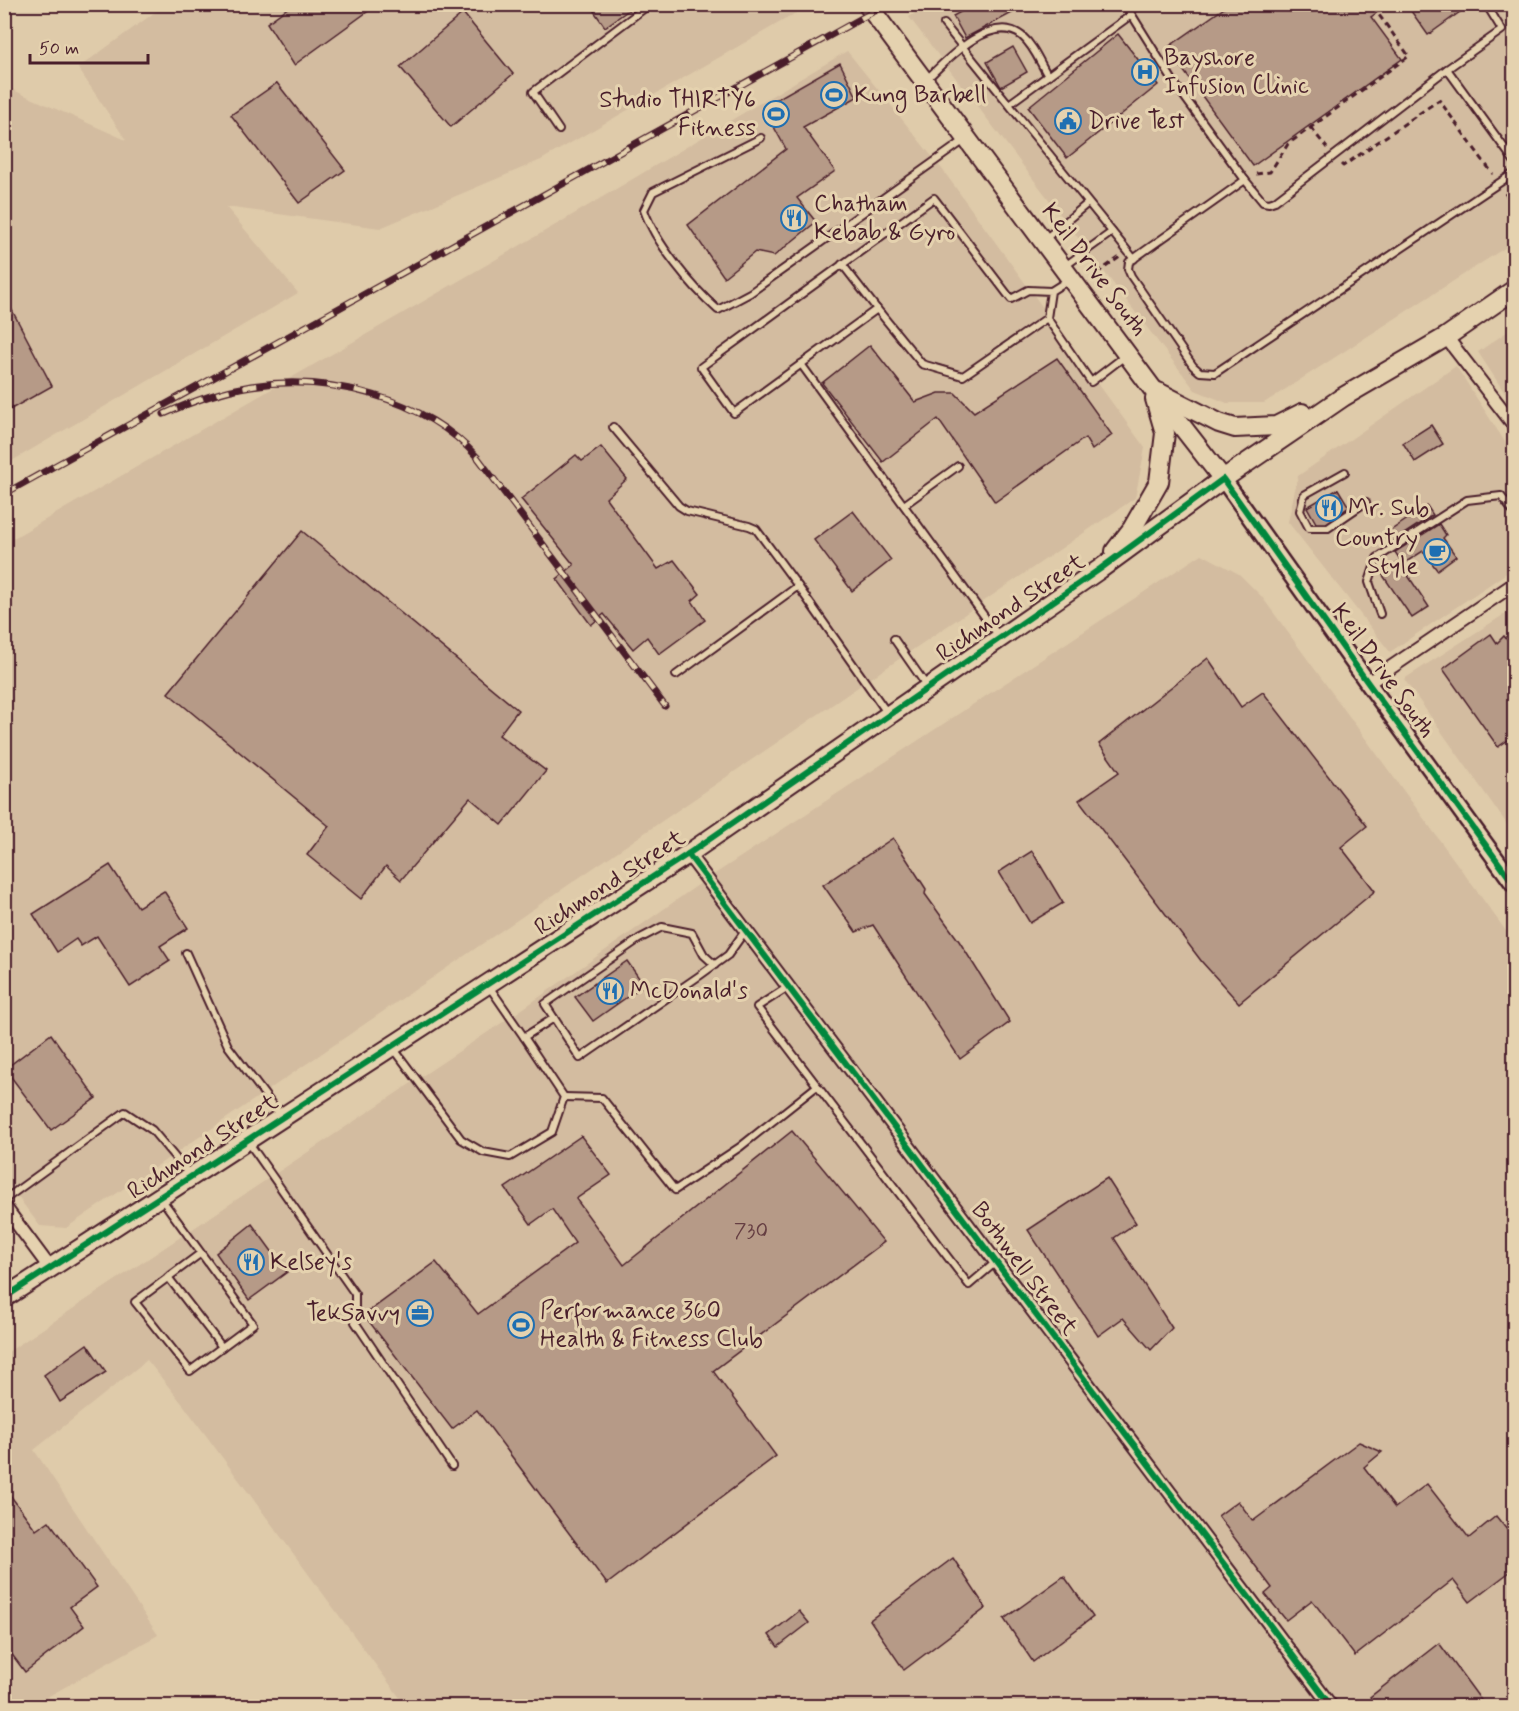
<svg xmlns="http://www.w3.org/2000/svg" width="1519" height="1711" font-family="Mynerve,sans-serif">
<style>
.built{fill:#d3bca0}
.building{fill:#b69a87;stroke:#4a1f2b;stroke-width:1.5}
.lines{fill:none;stroke-linecap:round;stroke-linejoin:round}
.service-casing{stroke:#4a1f2b;stroke-width:10}
.minor-casing{stroke:#4a1f2b;stroke-width:16}
.tertiary-casing{stroke:#4a1f2b;stroke-width:20}
.secondary-casing{stroke:#4a1f2b;stroke-width:22}
.path{stroke:#4a1f2b;stroke-width:3;stroke-dasharray:6 4.5;stroke-linecap:butt}
.service{stroke:#e5d2af;stroke-width:6}
.minor{stroke:#e5d2af;stroke-width:12}
.tertiary{stroke:#e5d2af;stroke-width:15}
.secondary{stroke:#e5d2af;stroke-width:18}
.rail-casing{stroke:#4a1f2b;stroke-width:7}
.rail{stroke:#e5d2af;stroke-width:4.5;stroke-dasharray:14;stroke-linecap:butt}
.cycleway-casing{stroke:#e5d2af;stroke-width:10}
.cycleway{stroke:#00873e;stroke-width:6}
.labels{text-anchor:middle;dominant-baseline:central;stroke-width:6;stroke-linejoin:round;paint-order:stroke}
.number-label{font-size:21px;fill:#653e42}
.poi-label{font-size:24px;fill:#4a1f2b;stroke:#e5d2af;text-anchor:start}
.street-label{font-size:24px;fill:#4a1f2b;stroke:#e5d2af}
</style>
<rect width="100%" height="100%" fill="#dfcbaa"/>
<filter id="ink" filterUnits="userSpaceOnUse"><feTurbulence type="fractalNoise" baseFrequency=".0167" numOctaves="2"/><feDisplacementMap in="SourceGraphic" scale="12" xChannelSelector="R" yChannelSelector="G"/><feConvolveMatrix kernelMatrix="1 2 1 2 8 2 1 2 1" color-interpolation-filters="sRGB"/></filter>
<g filter="url(#ink)">
<g class="built">
<polygon points="930,4 1514,5 1514,242 1264,403 1227,403 1195,390 909,17"/>
<polygon points="165,5 810,5 541,160 380,228 226,207 298,293 5,465 4,86 126,140 78,68"/>
<polygon points="847,51 942,169 1145,448 1135,498 66,1228 40,1226 5,1180 5,543 564,220"/>
<polygon points="1514,327 1514,407 1478,352"/>
<polygon points="1456,366 1514,456 1514,568 1390,652 1288,522 1298,476"/>
<polygon points="1202,554 1239,574 1262,597 1514,942 1514,1706 406,1706 185,1407 147,1360 34,1450 158,1635 31,1706 5,1706 5,1354 521,1010 695,887"/>
<polygon points="1514,608 1514,834 1404,679"/>
</g>
<g class="building">
<polygon points="293,4 378,4 294,65 267,23"/>
<polygon points="589,4 637,4 605,27"/>
<polygon points="975,4 1029,4 965,38 953,16"/>
<polygon points="1230,4 1389,4 1371,17 1402,59 1253,166 1167,48"/>
<polygon points="1406,4 1471,4 1428,35"/>
<polygon points="463,13 513,74 451,127 400,67"/>
<polygon points="1118,34 1158,85 1067,158 1028,107"/>
<polygon points="1013,47 1027,72 1001,87 987,62"/>
<polygon points="840,63 857,97 803,127 835,171 797,198 816,222 774,256 755,252 724,277 688,225 786,149 763,107"/>
<polygon points="277,83 345,170 299,203 231,115"/>
<polygon points="4,295 52,386 4,413"/>
<polygon points="870,345 915,402 939,393 955,393 974,412 1057,358 1112,435 1092,450 1085,438 995,502 938,419 883,462 822,383"/>
<polygon points="1431,425 1443,444 1415,462 1403,443"/>
<polygon points="601,447 627,479 606,498 658,569 674,560 700,594 692,601 705,620 659,654 647,637 633,649 604,614 591,625 557,579 574,565 521,499 576,455 582,461"/>
<polygon points="1338,489 1349,507 1326,523 1316,523 1307,507"/>
<polygon points="1427,506 1433,515 1389,544 1384,535"/>
<polygon points="853,511 891,560 852,591 814,540"/>
<polygon points="1439,524 1446,535 1443,538 1456,556 1437,570 1423,551 1403,564 1395,552"/>
<polygon points="302,531 518,710 499,735 546,771 502,825 470,798 401,880 386,866 361,899 307,855 329,826 168,693"/>
<polygon points="1399,562 1429,607 1412,618 1382,574"/>
<polygon points="1491,634 1497,643 1504,636 1515,650 1515,735 1498,747 1443,669"/>
<polygon points="1208,658 1241,707 1263,692 1367,826 1341,847 1375,891 1239,1003 1202,962 1079,800 1119,772 1099,744"/>
<polygon points="893,838 926,889 925,894 959,941 1010,1022 960,1059 873,925 856,932 823,885"/>
<polygon points="1032,851 1063,903 1030,923 999,872"/>
<polygon points="110,865 138,907 164,891 188,928 160,946 170,961 130,987 97,936 81,946 76,939 57,952 33,914"/>
<polygon points="627,961 644,985 593,1021 575,997"/>
<polygon points="51,1034 96,1098 51,1130 5,1069"/>
<polygon points="792,1131 884,1242 713,1371 776,1456 607,1584 477,1410 452,1429 364,1315 436,1262 478,1314 575,1243 552,1209 531,1224 505,1188 581,1136 611,1175 576,1199 624,1265"/>
<polygon points="1107,1178 1136,1223 1114,1238 1172,1328 1151,1350 1123,1318 1098,1336 1028,1230"/>
<polygon points="252,1224 287,1272 249,1300 216,1253"/>
<polygon points="87,1344 106,1372 60,1402 44,1375"/>
<polygon points="1359,1442 1382,1452 1364,1467 1395,1508 1427,1484 1469,1538 1496,1516 1515,1540 1515,1568 1470,1602 1453,1580 1355,1656 1312,1600 1286,1620 1265,1594 1272,1588 1218,1516 1238,1501 1253,1521"/>
<polygon points="4,1487 36,1530 49,1521 97,1587 70,1607 84,1626 25,1672 4,1644"/>
<polygon points="953,1558 986,1608 904,1670 870,1620"/>
<polygon points="1064,1576 1093,1617 1033,1662 1004,1619"/>
<polygon points="799,1611 809,1623 778,1647 769,1635"/>
<polygon points="1439,1643 1486,1707 1377,1707 1370,1697"/>
</g>
<g class="lines">
<defs>
<g id="service">
<polyline points="1125,4 1175,84 1245,180"/>
<polyline points="1486,4 1502,30 1447,69 1514,161"/>
<polyline points="944,24 1134,259"/>
<polyline points="1447,69 1275,201 1269,203 1263,202 1245,180 1129,262 1128,269 1131,276 1193,366 1200,372 1215,373 1514,173"/>
<path d="M927,79C947,59 992,12 1022,36C1034,46 1040,63 1048,76"/>
<polyline points="1009,104 1131,15"/>
<polyline points="559,130 533,92 650,4"/>
<path d="M761,138L653,192L644,210C656,244 691,286 718,310L750,293L966,139"/>
<polyline points="1045,239 1088,203"/>
<polyline points="842,264 877,309"/>
<polyline points="1065,266 1112,232"/>
<polyline points="1051,291 1047,318 963,376 922,364 877,309 734,413 701,367 934,198 1011,299 1028,290 1051,291 1070,279"/>
<polyline points="1047,318 1091,382 1125,356"/>
<polyline points="801,364 998,635"/>
<polyline points="613,427 679,506 687,511 749,526 756,529 798,586"/>
<polyline points="1345,472 1304,495 1300,511 1309,528 1328,528 1366,502"/>
<polyline points="904,505 958,466"/>
<polyline points="1380,614 1369,582 1377,558 1467,500 1501,496 1514,513"/>
<polyline points="894,639 926,685"/>
<polyline points="676,675 798,586 888,714"/>
<polyline points="186,953 228,1046 280,1115"/>
<polyline points="715,965 704,955 692,933 662,927 639,939 545,1004 580,1058 699,976 728,955 745,931"/>
<polyline points="488,985 524,1037 554,1018"/>
<polyline points="788,987 757,1007 969,1285 996,1262"/>
<polyline points="394,1049 461,1139 483,1152 510,1157 552,1132 564,1097 524,1037"/>
<polyline points="564,1097 602,1098 675,1190 740,1147 817,1086"/>
<polyline points="249,1143 355,1294 355,1322 452,1466"/>
<polyline points="160,1197 253,1324 190,1371 135,1302 201,1253"/>
<polyline points="4,1200 125,1112 152,1130 189,1174"/>
<polyline points="168,1277 222,1347"/>
</g>
<g id="minor">
<polyline points="1446,337 1514,425"/>
<polyline points="1368,683 1514,584"/>
<polyline points="688,854 1331,1706"/>
<polyline points="4,1206 50,1268"/>
</g>
<polyline id="tertiary" points="1223,479 1368,683 1514,884"/>
<g id="secondary">
<polyline points="867,4 1152,388 1223,479"/>
<polyline points="1158,392 1219,423 1235,428 1276,426 1302,413"/>
<polyline points="1115,551 1132,529 1159,482 1165,433 1155,399"/>
<polyline points="4,1298 688,854 1100,569 1223,479 1308,421 1343,397 1446,337 1514,290"/>
</g>
</defs>
<use href="#service" class="service-casing"/>
<use href="#minor" class="minor-casing"/>
<use href="#tertiary" class="tertiary-casing"/>
<use href="#secondary" class="secondary-casing"/>
<g class="path">
<polyline points="1311,128 1327,148"/>
<polyline points="1341,164 1343,166 1439,100 1493,174"/>
<polyline points="1256,174 1270,172 1288,144 1409,56 1371,4"/>
<polyline points="1505,193 1514,205"/>
<polyline points="1097,273 1120,257"/>
</g>
<use href="#service" class="service"/>
<use href="#minor" class="minor"/>
<use href="#tertiary" class="tertiary"/>
<use href="#secondary" class="secondary"/>
<defs>
<g id="rail">
<path d="M164,414C193,401 221,391 251,386C329,374 425,398 478,458L665,706"/>
<polyline points="4,494 887,4"/>
</g>
</defs>
<use href="#rail" class="rail-casing"/>
<use href="#rail" class="rail"/>
<defs>
<g id="cycleway">
<polyline points="688,854 1331,1706"/>
<polyline points="4,1298 688,854 1100,569 1223,479 1368,683 1514,884"/>
</g>
</defs>
<use href="#cycleway" class="cycleway-casing"/>
<use href="#cycleway" class="cycleway"/>
</g>
</g>
<defs>
<symbol id="hospital-ring" viewBox="-11 -11 22 22"><circle r="9.5" fill="#e5d2af" stroke="#1f6fb2" stroke-width="1.5"/><path d="M-5-5h3v3.5h4V-5h3V5h-3V1.5h-4V5h-3Z" fill="#1f6fb2"/></symbol>
<symbol id="stadium-ring" viewBox="-11 -11 22 22"><circle r="9.5" fill="#e5d2af" stroke="#1f6fb2" stroke-width="1.5"/><path d="M0-5a6.5 5 0 1 0 0 10a6.5 5 0 1 0 0-10ZM-3.5-1.8h7v3.6h-7Z" fill="#1f6fb2"/></symbol>
<symbol id="civic-ring" viewBox="-11 -11 22 22"><circle r="9.5" fill="#e5d2af" stroke="#1f6fb2" stroke-width="1.5"/><path d="M-.6-6.5H3V-4.5H.6V-3L4-1V1h2V6H-6V1h2V-1L-.6-3ZM-1.2 2.5V6h2.4V2.5Z" fill="#1f6fb2"/></symbol>
<symbol id="restaurant-ring" viewBox="-11 -11 22 22"><circle r="9.5" fill="#e5d2af" stroke="#1f6fb2" stroke-width="1.5"/><path d="M-5-6h1v4h1v-4h1v4h1v-4h1v5L-1.5 .5V6h-2V.5L-5-1ZM5-6V6H3V1.5H1.5Q1.5-4 5-6Z" fill="#1f6fb2"/></symbol>
<symbol id="cafe-ring" viewBox="-11 -11 22 22"><circle r="9.5" fill="#e5d2af" stroke="#1f6fb2" stroke-width="1.5"/><path d="M-5.5-4.5H6V0H3Q3 3.5 0 3.5H-2.5Q-5.5 3.5-5.5 0ZM3-3.2v2h1.7v-2ZM-6 4.5H4V6H-6Z" fill="#1f6fb2"/></symbol>
<symbol id="office-ring" viewBox="-11 -11 22 22"><circle r="9.5" fill="#e5d2af" stroke="#1f6fb2" stroke-width="1.5"/><path d="M-6-3h4V-5.5h4V-3h4V5H-6ZM-1-4.5V-3h2v-1.5ZM-6 0V1H6V0Z" fill="#1f6fb2"/></symbol>
</defs>
<g fill-rule="evenodd">
<use href="#hospital-ring" x="1130" y="57" width="30" height="30"/>
<use href="#stadium-ring" x="819" y="80" width="30" height="30"/>
<use href="#stadium-ring" x="761" y="99" width="30" height="30"/>
<use href="#civic-ring" x="1053" y="106" width="30" height="30"/>
<use href="#restaurant-ring" x="779" y="203" width="30" height="30"/>
<use href="#restaurant-ring" x="1314" y="493" width="30" height="30"/>
<use href="#cafe-ring" x="1422" y="537" width="30" height="30"/>
<use href="#restaurant-ring" x="595" y="976" width="30" height="30"/>
<use href="#restaurant-ring" x="236" y="1247" width="30" height="30"/>
<use href="#office-ring" x="405" y="1298" width="30" height="30"/>
<use href="#stadium-ring" x="506" y="1310" width="30" height="30"/>
</g>
<g class="labels">
<g class="number-label">
<text x="751" y="1231">730</text>
</g>
<g class="poi-label">
<text x="1164" y="58">Bayshore<tspan x="1164" dy="28">Infusion Clinic</tspan></text>
<text x="854" y="95">Kung Barbell</text>
<text x="756" y="100" text-anchor="end">Studio THIRTY6<tspan x="756" dy="28">Fitness</tspan></text>
<text x="1088" y="121">Drive Test</text>
<text x="814" y="204">Chatham<tspan x="814" dy="28">Kebab &amp; Gyro</tspan></text>
<text x="1348" y="508">Mr. Sub</text>
<text x="1418" y="538" text-anchor="end">Country<tspan x="1418" dy="28">Style</tspan></text>
<text x="630" y="991">McDonald's</text>
<text x="270" y="1262">Kelsey's</text>
<text x="540" y="1311">Performance 360<tspan x="540" dy="28">Health &amp; Fitness Club</tspan></text>
<text x="400" y="1313" text-anchor="end">TekSavvy</text>
</g>
<g class="street-label">
<text transform="translate(1094 270) rotate(53)">Keil Drive South</text>
<text transform="translate(1011 608) rotate(-34)">Richmond Street</text>
<text transform="translate(1383 671) rotate(54)">Keil Drive South</text>
<text transform="translate(610 883) rotate(-33)">Richmond Street</text>
<text transform="translate(203 1147) rotate(-33)">Richmond Street</text>
<text transform="translate(1024 1269) rotate(53)">Bothwell Street</text>
</g>
</g>
<rect width="1519" height="1711" fill="none" stroke="#e5d2af" stroke-width="24"/>
<rect x="12" y="12" width="1495" height="1687" fill="none" stroke="#4a1f2b" stroke-width="2" filter="url(#ink)"/>
<path d="M30 54v9h118v-9" fill="none" stroke="#4a1f2b" stroke-width="3"/>
<text x="39" y="54" font-size="18" fill="#4a1f2b" stroke="#e5d2af" stroke-width="4.5" paint-order="stroke">50 m</text>
</svg>
